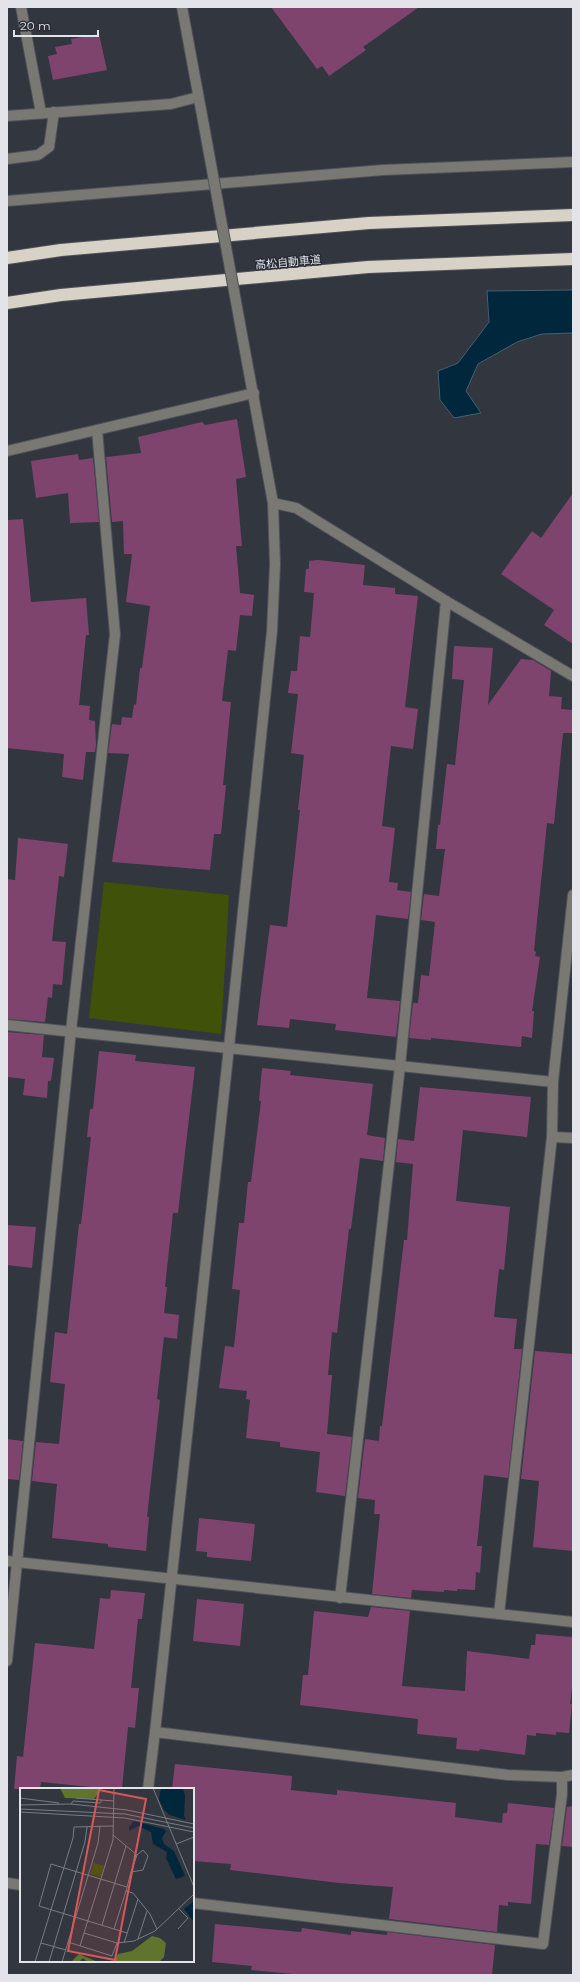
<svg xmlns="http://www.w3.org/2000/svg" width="580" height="1982" font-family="Montserrat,'Noto Sans JP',sans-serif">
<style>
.green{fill:#405209}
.water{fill:#01273d;stroke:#446071}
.building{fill:#7f446e}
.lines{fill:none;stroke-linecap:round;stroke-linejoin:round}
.minor-casing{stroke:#4e525a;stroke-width:12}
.highway-casing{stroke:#4e525a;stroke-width:14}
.minor{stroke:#7a7873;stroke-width:10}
.highway{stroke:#d7d1c6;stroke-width:12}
.minor-bridge-casing{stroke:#4e525a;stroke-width:12;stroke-linecap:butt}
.minor-bridge{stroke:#7a7873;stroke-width:10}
.labels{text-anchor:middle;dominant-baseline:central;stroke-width:3;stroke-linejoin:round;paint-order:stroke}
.street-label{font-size:11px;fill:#e2e4ea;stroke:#282c35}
.inset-road{fill:none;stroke:#787c83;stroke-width:1}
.view{fill:#d95758;fill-opacity:0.15;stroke:#d95758;stroke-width:2}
.inset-edge{fill:none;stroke:#e2e4ea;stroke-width:2}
</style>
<rect width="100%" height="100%" fill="#32363f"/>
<polygon class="green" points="104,882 229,895 221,1034 89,1018"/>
<polygon class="water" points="573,290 573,333 542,334 517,342 478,364 466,391 481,413 454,418 440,400 438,371 458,363 489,322 487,291"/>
<g class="building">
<polygon points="271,7 419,7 363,47 366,50 329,76 322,66 317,69"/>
<polygon points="99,34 107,70 53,80 48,56 57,54 55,47 72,44 71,39"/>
<polygon points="237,419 246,477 236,479 242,546 236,546 240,593 254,595 252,616 240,615 236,651 228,650 222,701 231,702 223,785 226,785 221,834 214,834 210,870 112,862 129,754 108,753 112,724 121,725 122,717 132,718 134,704 136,705 140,668 142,668 150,606 126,602 132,554 124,554 123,521 112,522 106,457 141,453 138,437 202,422 205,425"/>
<polygon points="78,454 79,460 93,458 99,522 70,523 68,493 36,498 31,461"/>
<polygon points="573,493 573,644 544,625 554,610 501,574 532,531 541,538"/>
<polygon points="23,519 31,602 86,598 89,635 86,635 79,705 90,706 89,720 95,721 96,745 95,752 86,752 83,780 62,777 64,754 7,748 7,520"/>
<polygon points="318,560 365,565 363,585 395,588 395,594 418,596 405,707 418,709 413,749 391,746 382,826 395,828 389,882 398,883 397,890 411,892 408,919 376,915 367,998 400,1001 396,1037 335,1030 336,1024 290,1019 289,1028 257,1025 270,925 287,927 300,810 298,810 304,755 291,753 298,694 288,693 291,671 297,671 300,636 310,637 314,593 304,592 306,569 309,569 309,561"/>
<polygon points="454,646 493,648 488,705 521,659 533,660 551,671 549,696 562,697 561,709 573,710 573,733 563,733 554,824 547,823 534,951 536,952 535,956 540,957 532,1011 534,1011 532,1038 522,1036 521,1047 431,1038 431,1040 409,1038 413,1003 418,1003 421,975 429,976 435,922 421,920 424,894 439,896 445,849 436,849 438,825 440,825 447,764 455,765 464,680 452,679"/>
<polygon points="18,838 68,844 64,877 59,876 52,941 66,942 62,985 53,984 52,998 48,997 45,1022 7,1019 7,879 15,880"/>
<polygon points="7,1032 44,1035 42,1057 54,1058 51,1081 48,1081 47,1098 23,1095 25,1079 7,1077"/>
<polygon points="99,1051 136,1055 135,1061 195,1067 178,1213 173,1213 165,1287 167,1287 164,1313 179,1315 177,1339 164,1337 157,1399 160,1400 147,1517 149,1517 146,1551 108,1547 108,1544 52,1538 57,1484 32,1481 36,1442 59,1444 65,1384 50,1382 55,1332 67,1334 79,1224 81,1224 91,1137 87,1137 90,1109 93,1109"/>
<polygon points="262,1068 291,1071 290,1075 373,1084 367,1135 385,1138 383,1161 360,1158 351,1229 349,1229 337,1333 332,1332 328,1375 332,1375 327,1434 352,1437 345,1496 316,1492 320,1452 280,1447 280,1442 246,1438 250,1400 246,1399 247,1391 219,1388 225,1346 234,1347 240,1290 232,1289 239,1223 244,1223 248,1182 251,1182 261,1101 259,1101"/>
<polygon points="420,1087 531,1097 527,1137 463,1130 456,1201 510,1207 504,1270 499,1269 494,1317 517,1319 514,1349 522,1349 508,1478 484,1475 477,1546 482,1546 480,1573 476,1572 475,1590 458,1589 457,1591 444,1590 444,1592 412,1590 411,1598 372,1594 380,1514 374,1514 375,1500 358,1498 365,1439 379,1441 380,1426 382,1426 404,1240 407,1240 413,1164 396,1162 398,1139 414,1141"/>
<polygon points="7,1225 36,1227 32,1268 7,1265"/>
<polygon points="535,1351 573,1354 573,1551 533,1547 539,1481 521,1479"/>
<polygon points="7,1439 23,1441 19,1480 7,1479"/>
<polygon points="199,1518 255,1524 251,1561 207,1557 207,1552 196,1551"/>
<polygon points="111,1590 145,1593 142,1619 138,1619 131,1688 139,1688 135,1728 128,1727 122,1789 91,1789 91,1787 41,1782 40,1789 14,1789 17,1756 23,1757 35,1643 94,1649 100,1598 110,1599"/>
<polygon points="197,1599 244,1604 240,1646 193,1641"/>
<polygon points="371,1607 410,1611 402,1686 465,1691 467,1651 529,1659 531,1645 535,1645 536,1634 573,1637 573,1679 570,1704 572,1704 569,1733 556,1732 556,1735 536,1733 536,1736 527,1735 525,1755 480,1749 479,1751 456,1749 457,1738 417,1734 418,1719 300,1705 303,1675 308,1675 314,1611 368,1617"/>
<polygon points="175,1764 292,1776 291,1790 337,1795 337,1790 456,1803 455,1817 502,1823 503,1813 507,1813 508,1803 554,1808 549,1845 536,1844 531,1904 508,1902 508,1906 499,1905 497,1932 389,1919 393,1887 339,1883 230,1870 231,1864 193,1861 193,1808 195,1789 172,1789"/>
<polygon points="573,1806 573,1847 562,1846 567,1807"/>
<polygon points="215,1924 301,1932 302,1928 351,1935 351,1931 387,1935 387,1932 495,1945 492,1975 303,1975 251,1970 252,1966 212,1962"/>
</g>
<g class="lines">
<defs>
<g id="minor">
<polyline points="21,7 41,113"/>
<polyline points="182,7 204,126"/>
<polyline points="7,116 171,104 198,97"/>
<polyline points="7,159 38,155 49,147 54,112"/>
<polyline points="7,201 383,170 573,162"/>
<polyline points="245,351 273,503 275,564 272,631 229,1047 155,1732 508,1775 562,1777 573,1775"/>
<polyline points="7,451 254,393"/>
<polyline points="273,503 296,508 446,601 573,676"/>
<polyline points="7,1025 553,1082"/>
<polyline points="552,1137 573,1138"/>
<polyline points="7,1561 573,1622"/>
<polyline points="340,1598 400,1066 446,601"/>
<polyline points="499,1614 552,1137 553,1082 573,895"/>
<polyline points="7,1661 71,1031 115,634 97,430"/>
<polyline points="148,1789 155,1732"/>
<polyline points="7,1883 21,1885"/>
<polyline points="193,1903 543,1944 562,1794 562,1777"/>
</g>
<g id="highway">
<polyline points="7,258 61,250 369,223 573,215"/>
<polyline points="7,303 61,295 368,267 573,259"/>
</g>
</defs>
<use href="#minor" class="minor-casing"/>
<use href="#highway" class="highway-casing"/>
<use href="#minor" class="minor"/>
<use href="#highway" class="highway"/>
<defs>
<polyline id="minor-bridge" points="204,126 245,351"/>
</defs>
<use href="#minor-bridge" class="minor-bridge-casing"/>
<use href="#minor-bridge" class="minor-bridge"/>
</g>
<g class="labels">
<g class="street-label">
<text transform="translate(288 262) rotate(-5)">高松自動車道</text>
</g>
</g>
<g transform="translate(20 1788)">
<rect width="174" height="174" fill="#32363f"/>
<path d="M74,75L84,78L81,89L70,86Z" fill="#405209"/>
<path d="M40,0H82L74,11L45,10ZM132,148L140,150L146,155L144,169L139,174H94L98,166L112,163ZM59,166L78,174H67L63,170L59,174H51Z" fill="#607430"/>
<path d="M141,0H163L165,8L164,28L166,32L150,27L144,22L139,11ZM114,33L144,41L146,43L142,50L144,56L154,63L165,88L156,91L146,70L147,64L133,56L131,44L118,38L109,43V39ZM174,113V134L164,121Z" fill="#01273d"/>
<path class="inset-road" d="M94,0L93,52L64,145L97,155L114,153L135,143L174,106M133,0L174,99M0,10L39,15M56,10L94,13M51,16L53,13L80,15L82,12M0,17L51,16L107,22L174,36M0,21L105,26L174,40M0,24L105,30L174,44M93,47L117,67M156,56L174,49M106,103L113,105L130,126L137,141M82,137L106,58M94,141L106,103L107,99L111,84L117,67L123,62L128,68L123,82L111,84M158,141L168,130L158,120M107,145L19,118L31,76L107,99M118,151L127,123M48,154L92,168L97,155M21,155L46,162M104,155L118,111M60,158L64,145M15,174L53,50L54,39L93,38M29,174L65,54L67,39M42,174L78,55L80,38"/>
<path class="view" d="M79,2L126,11L95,172L48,163Z"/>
<rect width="174" height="174" class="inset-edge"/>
</g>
<rect width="580" height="1982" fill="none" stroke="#e2e4ea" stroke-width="16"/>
<path d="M14 30v6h84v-6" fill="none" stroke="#e2e4ea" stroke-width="2"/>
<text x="20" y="30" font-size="12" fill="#e2e4ea" stroke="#282c35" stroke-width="3" paint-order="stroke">20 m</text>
</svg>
